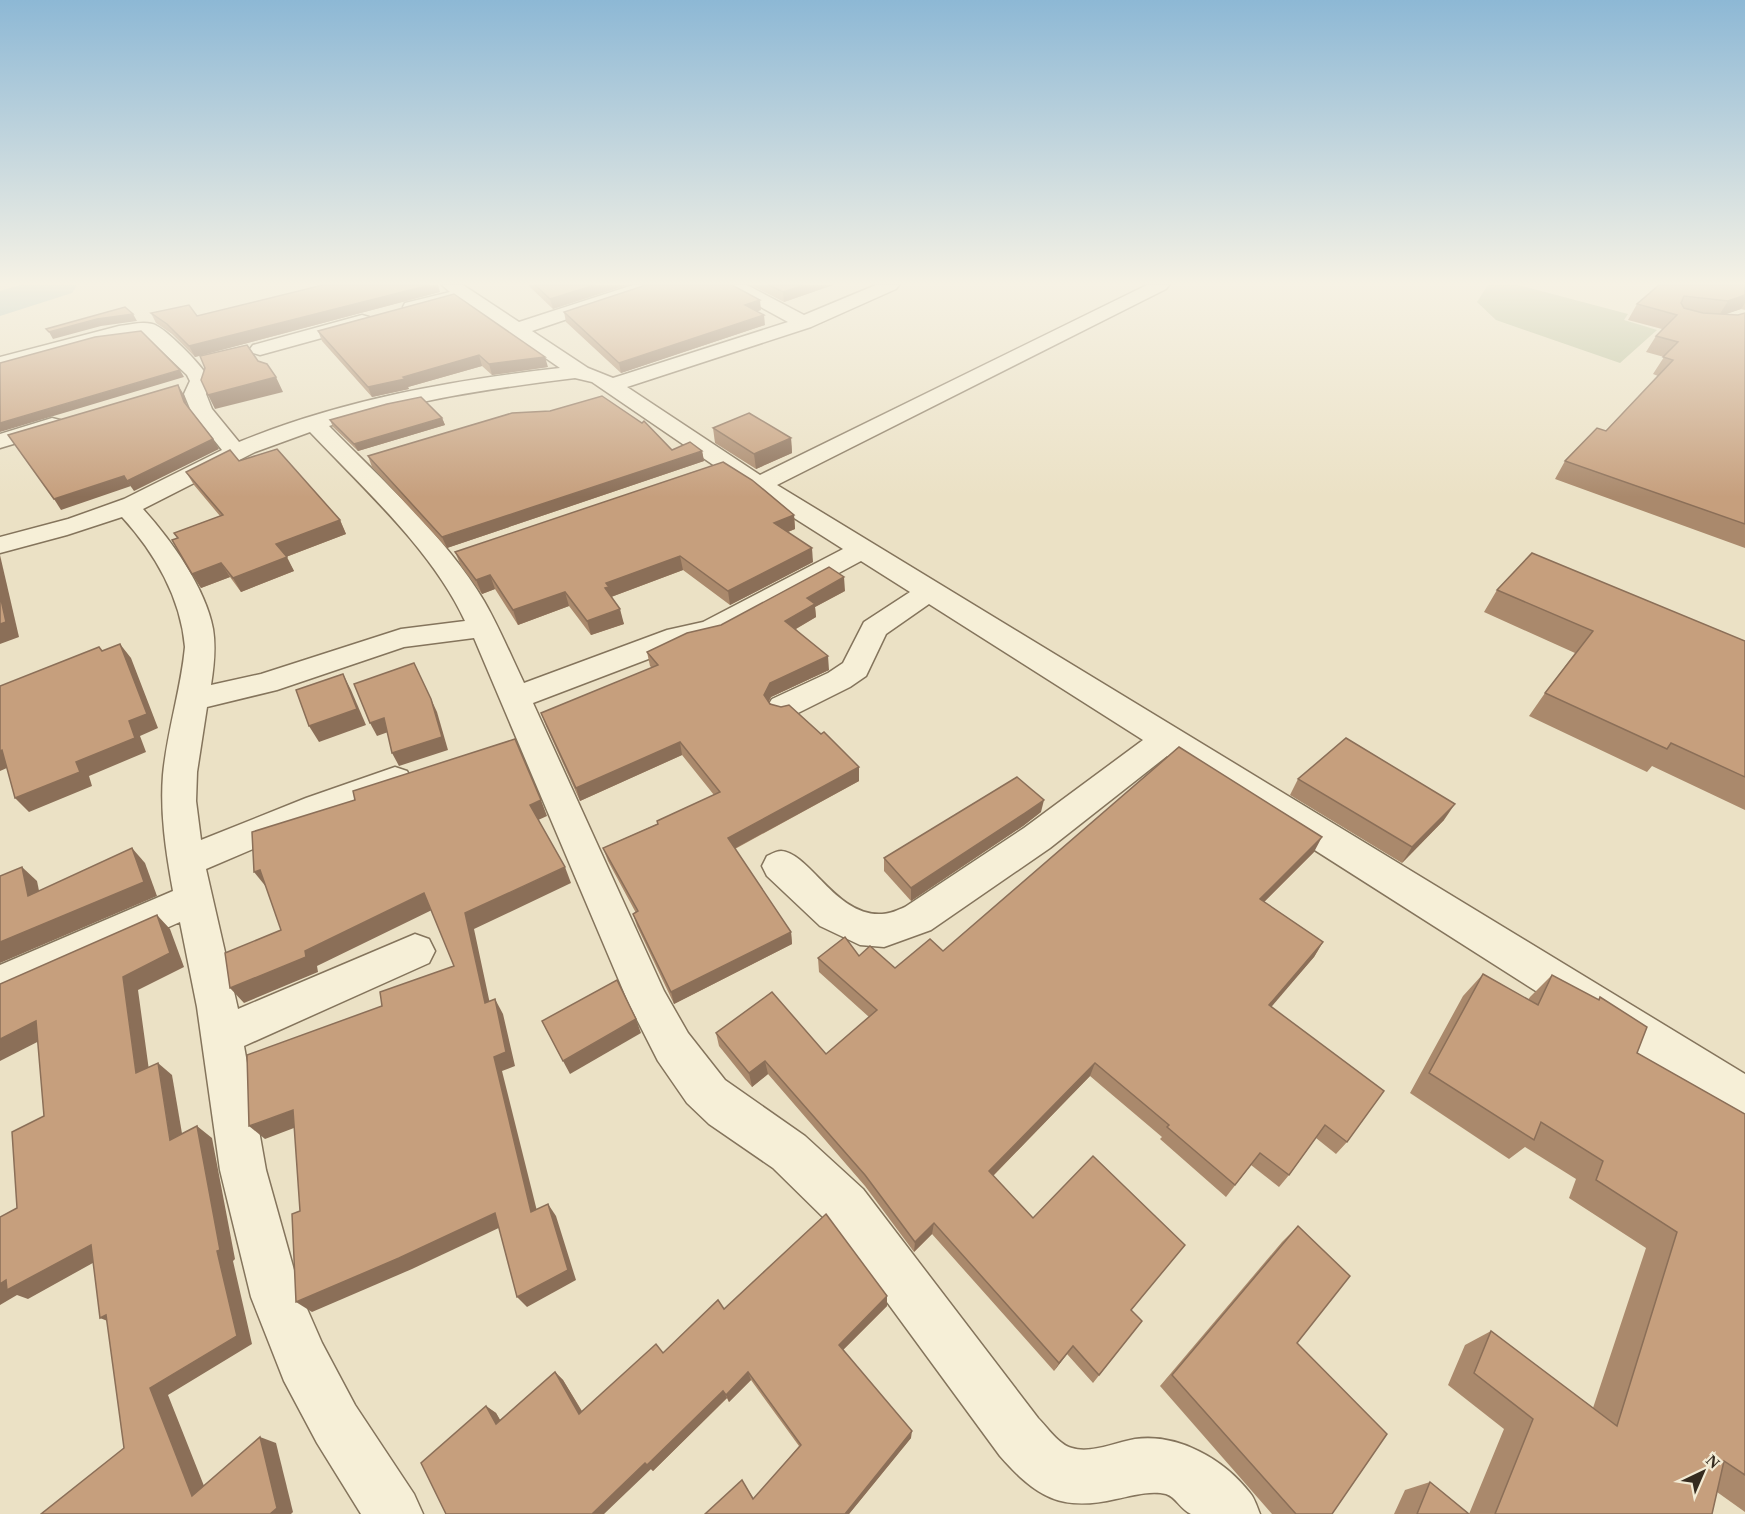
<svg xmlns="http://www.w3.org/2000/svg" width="1745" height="1514" font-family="'Times New Roman',serif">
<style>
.cemetery{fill:#b7bd98}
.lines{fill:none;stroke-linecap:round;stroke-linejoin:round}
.river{fill:#a6beb8;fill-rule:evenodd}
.minor-casing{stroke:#84745c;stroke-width:3}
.minor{fill:#f6efd7;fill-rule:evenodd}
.wall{fill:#aa896c}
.shaded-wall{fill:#8b6f58}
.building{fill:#c69f7d;stroke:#8b6f58;stroke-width:1.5}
</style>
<rect width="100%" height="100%" fill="#ebe1c5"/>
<polygon class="cemetery" points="1488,285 1518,285 1628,314 1624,320 1657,330 1620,363 1496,320 1477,302"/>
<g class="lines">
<polygon class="river" points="20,285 77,285 72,293 0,316 0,291"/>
<defs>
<g id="minor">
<path d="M442,285H463L519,322L633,285H659L656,289L532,331L588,368L613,378L788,322L728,289L725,285H747L804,315L876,285H899L896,289L811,327L627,387L760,475L1147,285H1169L1166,289L777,485L1745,1074V1120L1729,1114L1167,756L1050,848L931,930L884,947L860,945L820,926L767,876L762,866L767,856C771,854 777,851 781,851C810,853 836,917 882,914C890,914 898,910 905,907L1024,828L1143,740L929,604L886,634L866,676L850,687L794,715L783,718L772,715L767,707L772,699L828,673L843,663L864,622L910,592L861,561L722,636L685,645L533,703L664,991L688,1033L725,1080L805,1136L863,1189L1038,1418C1047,1427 1059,1445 1072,1448C1091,1454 1116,1442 1135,1439C1178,1433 1224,1459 1250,1493C1255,1499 1257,1507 1260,1514C1249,1514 1197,1514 1191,1514C1181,1510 1176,1497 1166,1494C1150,1490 1131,1496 1116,1499C1061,1512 1036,1497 1000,1456L829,1223L773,1168L709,1124L687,1103L658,1061L629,1004L474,638L404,647L277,690L207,707L197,772L196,801L201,840L306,798L395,767L407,771L412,780L407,789L330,816L206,869L238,1009L415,934L429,939L435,951L429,963L244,1046L266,1170L301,1295L322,1343L355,1405L414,1494L423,1514H361L317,1443L284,1381L251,1297L220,1170L197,1007L180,922L0,1002V965L173,891C166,853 160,813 163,775C167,731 181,690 185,647C181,598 155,553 122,517L67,535L0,553V537L68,519L124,499L222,450L191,411L184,394L190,381L187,375L146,336L99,342L0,369V357L119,326C130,325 147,320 157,326C169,332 206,369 210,381L206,394L212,409L239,442C341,400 452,380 560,368L461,300L412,313L405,311L403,307L405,303L450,292ZM575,378L592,382L750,490L843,549L703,622L667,630L524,683C511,656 499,627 484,601C448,539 379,477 329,426C409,401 492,388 575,378ZM310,432C363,488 432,550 465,621L401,629L261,674L211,685C214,666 216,648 213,629C205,587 171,540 143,509L255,452Z"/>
<polygon points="362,315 369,317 372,321 369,325 260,355 253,353 250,349 253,345"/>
<polygon points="52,418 60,420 63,425 60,430 0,448 0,434"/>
</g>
</defs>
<use href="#minor" class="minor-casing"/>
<use href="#minor" class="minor"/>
</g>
<g class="wall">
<polygon points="529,285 627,285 553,309 530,287"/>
<polygon points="751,285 833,285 784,302"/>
<polygon points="1745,285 1745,310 1741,309 1725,314 1738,315 1745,313 1745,548 1555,479 1565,461 1606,431 1658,376 1653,374 1664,357 1646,352 1656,336 1662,329 1628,320 1637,304"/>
<polygon points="440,292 195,357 172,334 156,323 151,313 197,316"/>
<polygon points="454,294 548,367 492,375 482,366 408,387 409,389 372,397 322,341 318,331"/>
<polygon points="761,310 756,311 765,325 621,373 566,322 564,312"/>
<polygon points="442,418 445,425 358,451 333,427 330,420"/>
<polygon points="713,428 791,438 792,453 756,469 715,443"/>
<polygon points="672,450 702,451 704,461 447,548 372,467 368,456"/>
<polygon points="239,461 340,520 346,534 286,557 294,571 241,592 230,577 201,588 192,574 177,538 174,533 220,516 194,485 186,472"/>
<polygon points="794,515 795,529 788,532 813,562 730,605 683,570 611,597 624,624 591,635 569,606 518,625 495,589 482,594 461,566 455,552"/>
<polygon points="1497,590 1745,641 1745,810 1652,766 1647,772 1529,716 1545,693 1575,653 1484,612"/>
<polygon points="845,591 815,607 816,617 796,629 829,670 771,697 769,702 859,781 735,849 791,932 792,944 674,1004 637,926 633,914 636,913 608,861 603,848 657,824 657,821 714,795 682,755 580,801 546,726 541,713 652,668 650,666 647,652 721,625"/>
<polygon points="1298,779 1444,820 1402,863 1290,795"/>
<polygon points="1041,812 1023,826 911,901 884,871 884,858"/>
<polygon points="1314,852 1264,902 1323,942 1314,957 1271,1006 1347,1142 1336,1154 1316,1138 1289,1175 1279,1187 1251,1165 1226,1197 1160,1139 1162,1137 1090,1076 993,1176 1033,1218 1185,1245 1131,1310 1142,1321 1093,1383 1067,1354 1054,1371 932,1234 914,1252 865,1186 768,1074 752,1087 719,1046 716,1033 826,1054 869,1017 819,972 818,958 859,956 895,968 943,951"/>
<polygon points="1483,974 1528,1000 1530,997 1552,975 1598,1000 1600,997 1637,1053 1745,1114 1745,1512 1717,1492 1712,1514 1394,1514 1405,1490 1430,1482 1469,1514 1504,1429 1448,1385 1465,1345 1491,1331 1593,1408 1646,1248 1569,1198 1576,1179 1525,1147 1509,1159 1410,1093 1463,996"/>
<polygon points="1298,1226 1297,1343 1332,1514 1272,1514 1160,1386 1282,1242"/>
<polygon points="887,1296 887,1306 843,1350 911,1438 849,1514 705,1514 745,1485 754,1499 799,1446 751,1380 729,1402 727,1398 653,1471 651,1469 446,1514 486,1406 496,1413 500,1420 555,1372 563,1380 582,1411 724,1309"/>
</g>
<g class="shaded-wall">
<polygon points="430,285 438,285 440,292 195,357 189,346"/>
<polygon points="595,285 627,285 553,309 550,299"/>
<polygon points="804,285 833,285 784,302 783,292"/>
<polygon points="1745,295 1745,303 1741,309 1718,317 1728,301"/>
<polygon points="760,300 761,310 746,315 745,305"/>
<polygon points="133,314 137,321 101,326 53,339 49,332 97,319"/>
<polygon points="764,315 765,325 621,373 619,363"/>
<polygon points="479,355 482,366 408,387 409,389 372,397 368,387"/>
<polygon points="545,357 548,367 492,375 489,364"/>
<polygon points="180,370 184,377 0,432 0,423"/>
<polygon points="276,377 283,392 215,409 208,395"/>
<polygon points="178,385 184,395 189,412 184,402"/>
<polygon points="442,418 445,425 358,451 354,444"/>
<polygon points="791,438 792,453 756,469 754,454"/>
<polygon points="213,439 219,449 134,491 127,481"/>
<polygon points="702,451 704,461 447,548 442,537"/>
<polygon points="124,476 131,486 61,510 54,499"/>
<polygon points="794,515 795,529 775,537 774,523"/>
<polygon points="340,520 346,534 283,558 276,544"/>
<polygon points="812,548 813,562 730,605 728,591"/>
<polygon points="0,555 19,637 0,644"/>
<polygon points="680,556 683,570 611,597 605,588 606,583"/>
<polygon points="287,557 294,571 241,592 233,578"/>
<polygon points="221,563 230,577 201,588 192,574"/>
<polygon points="490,575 495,589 482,594 476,580"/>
<polygon points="844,577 845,591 815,607 816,617 787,634 785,621 807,598"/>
<polygon points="565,592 569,606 518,625 513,610"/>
<polygon points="620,609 624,624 591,635 587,621"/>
<polygon points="120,644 131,658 158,728 140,736 146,752 89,776 92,786 29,812 15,798 76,762 129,721"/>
<polygon points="828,656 829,670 771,697 765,708 764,695 770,683"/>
<polygon points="343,674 351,690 366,725 319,742 309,726"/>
<polygon points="431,699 437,712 448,750 399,766 392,753"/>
<polygon points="384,718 391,731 377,736 370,723"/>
<polygon points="680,742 682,755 580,801 576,788"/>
<polygon points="2,750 16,764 0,771 0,751"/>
<polygon points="859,767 859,781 730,851 728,838"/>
<polygon points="541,800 547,816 536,821 530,805"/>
<polygon points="1044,800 1041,812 1023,826 911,901 911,888"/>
<polygon points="1455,804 1444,820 1402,863 1412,847"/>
<polygon points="1322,837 1314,852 1252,914 1260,899"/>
<polygon points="132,848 145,863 157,896 0,963 0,942"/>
<polygon points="22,867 37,881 43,910 28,896"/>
<polygon points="565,867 571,883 474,929 493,1018 485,1003 465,913"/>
<polygon points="260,870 267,888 254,872"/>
<polygon points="424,893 434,909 317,966 318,972 244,1003 230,988 305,951"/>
<polygon points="157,915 170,929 184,967 138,990 151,1085 136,1073 123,977"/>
<polygon points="791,932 792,944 674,1004 671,992"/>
<polygon points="1323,942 1314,957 1261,1019 1269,1005"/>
<polygon points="495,999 503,1014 515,1066 502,1071 540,1223 531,1212 494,1057"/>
<polygon points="636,1019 641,1033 570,1074 563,1061"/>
<polygon points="36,1021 53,1034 0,1061 0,1039"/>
<polygon points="765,1061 768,1074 752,1087 749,1073"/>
<polygon points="158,1063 172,1075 185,1151 170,1140"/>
<polygon points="1095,1063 1090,1076 986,1183 989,1171"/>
<polygon points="293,1110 307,1123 265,1139 249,1126"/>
<polygon points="197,1126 212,1138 235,1259 233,1261 252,1344 168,1395 210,1501 192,1496 150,1388 217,1251"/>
<polygon points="548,1204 556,1216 576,1280 527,1307 517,1297"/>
<polygon points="495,1213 505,1225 412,1269 312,1312 296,1302"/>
<polygon points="934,1223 932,1234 914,1252 915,1242"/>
<polygon points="91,1245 109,1254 28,1299 17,1295 0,1305 0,1284 6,1280"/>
<polygon points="887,1296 887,1306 840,1353 839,1345"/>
<polygon points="106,1315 120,1326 100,1318"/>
<polygon points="1073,1346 1067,1354 1054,1371 1059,1363"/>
<polygon points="555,1372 563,1380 587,1420 579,1414"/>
<polygon points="748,1372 751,1380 729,1402 726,1395"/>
<polygon points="723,1391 727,1398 653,1471 651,1469 604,1514 592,1514 645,1463"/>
<polygon points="486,1406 496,1413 506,1430 496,1424"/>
<polygon points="912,1431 911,1438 849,1514 845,1514"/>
<polygon points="260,1437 276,1443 293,1512 291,1514 270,1514"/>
</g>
<g class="building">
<polygon points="323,285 430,285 189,346 167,324 151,313 189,305 197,316"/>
<polygon points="535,285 595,285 550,299"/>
<polygon points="646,285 732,285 760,300 745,305 764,315 619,363 564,312"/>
<polygon points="769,285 804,285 783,292"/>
<polygon points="1659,285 1745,285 1745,295 1728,301 1684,296 1681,303 1684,308 1703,313 1738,315 1745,313 1745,524 1565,461 1597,428 1606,431 1673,360 1663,357 1678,342 1656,336 1677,315 1637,304"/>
<polygon points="454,294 545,357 489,364 479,355 403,377 405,379 368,387 318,331"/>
<polygon points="125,307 133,314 97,319 49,332 46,329"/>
<polygon points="141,331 180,370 0,423 0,363 95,337"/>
<polygon points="247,345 258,361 267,364 276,377 208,395 201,380 205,368 200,356"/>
<polygon points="178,385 184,402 213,439 127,481 124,476 54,499 8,435"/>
<polygon points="602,396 642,423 644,421 672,450 690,442 702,451 442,537 368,456 512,413 550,411"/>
<polygon points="421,397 442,418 354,444 330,420 387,404"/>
<polygon points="749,413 791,438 754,454 713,428"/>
<polygon points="277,449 340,520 276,544 287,557 233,578 221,563 192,574 172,540 178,538 174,533 223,515 186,472 230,450 239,461"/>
<polygon points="723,462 752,480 794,515 774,523 812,548 728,591 680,556 606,583 609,587 605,588 620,609 587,621 565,592 513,610 490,575 476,580 455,552"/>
<polygon points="1532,553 1745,641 1745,777 1671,743 1667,749 1545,693 1593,631 1497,590"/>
<polygon points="829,567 844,577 807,598 815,604 785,621 828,656 770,683 764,695 770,704 781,707 789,705 821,734 824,732 859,767 728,838 791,932 671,992 633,914 638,911 603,848 658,824 657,821 720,792 680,742 576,788 541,713 658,665 647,652 687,633 721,625"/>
<polygon points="0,595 6,622 0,624"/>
<polygon points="120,644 147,714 129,721 135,738 76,762 80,772 15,798 2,750 0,751 0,686 99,647 102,651"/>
<polygon points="414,663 431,699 442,737 392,753 384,718 370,723 354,684"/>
<polygon points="343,674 357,709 309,726 296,690"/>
<polygon points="1346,738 1455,804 1412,847 1298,779"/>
<polygon points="515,739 541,800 530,805 565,867 465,913 485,1003 495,999 506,1052 494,1057 531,1212 548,1204 568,1270 517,1297 495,1213 399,1258 296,1302 292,1214 300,1211 293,1110 249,1126 247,1055 382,1006 380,992 454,966 424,893 305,951 306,957 230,988 225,953 281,930 260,870 254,872 252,832 355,800 353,791"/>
<polygon points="1179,747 1322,837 1260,899 1323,942 1269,1005 1384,1091 1347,1142 1325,1125 1289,1175 1260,1153 1235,1185 1167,1127 1169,1125 1095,1063 989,1171 1033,1218 1093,1156 1185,1245 1131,1310 1142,1321 1099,1375 1073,1346 1059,1363 934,1223 915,1242 865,1175 765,1061 749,1073 716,1033 772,992 826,1054 877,1010 818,958 845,937 859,956 870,946 895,968 930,939 943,951"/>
<polygon points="1017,777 1044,800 1025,813 911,888 884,858"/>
<polygon points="132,848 144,882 0,942 0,876 22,867 28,896"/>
<polygon points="157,915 170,953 123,977 136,1073 158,1063 170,1140 197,1126 220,1250 217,1251 237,1336 150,1388 192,1496 260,1437 277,1508 270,1514 41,1514 124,1448 106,1315 100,1318 91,1245 7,1290 6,1280 0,1284 0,1217 17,1208 12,1132 44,1116 36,1021 0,1039 0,984"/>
<polygon points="1483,974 1538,1005 1552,975 1599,1000 1600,997 1647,1027 1637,1053 1745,1114 1745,1475 1724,1461 1712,1514 1495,1514 1533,1419 1474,1373 1491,1331 1617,1426 1677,1232 1596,1180 1603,1161 1541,1122 1534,1140 1429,1073"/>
<polygon points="617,980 636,1019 563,1061 542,1021"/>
<polygon points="826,1214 887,1296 839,1345 912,1431 845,1514 705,1514 742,1480 753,1499 801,1445 748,1372 726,1395 723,1391 647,1465 645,1463 592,1514 446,1514 421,1463 486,1406 496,1424 555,1372 579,1414 656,1344 663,1353 718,1300 724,1309"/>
<polygon points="1298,1226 1350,1276 1297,1343 1387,1434 1332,1514 1296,1514 1172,1375"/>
<polygon points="1430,1482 1469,1514 1417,1514"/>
</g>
<linearGradient id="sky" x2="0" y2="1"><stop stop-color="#8db8d5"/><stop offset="0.57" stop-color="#f6f2e5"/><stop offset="1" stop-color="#f6f2e5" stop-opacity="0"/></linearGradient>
<rect width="1745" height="497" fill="url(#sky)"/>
<g transform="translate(1703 1472) rotate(44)" stroke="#f3ebd4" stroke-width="4.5" paint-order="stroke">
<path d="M0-4.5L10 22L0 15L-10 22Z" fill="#352b1f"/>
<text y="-9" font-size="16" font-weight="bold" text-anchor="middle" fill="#352b1f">N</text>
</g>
</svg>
